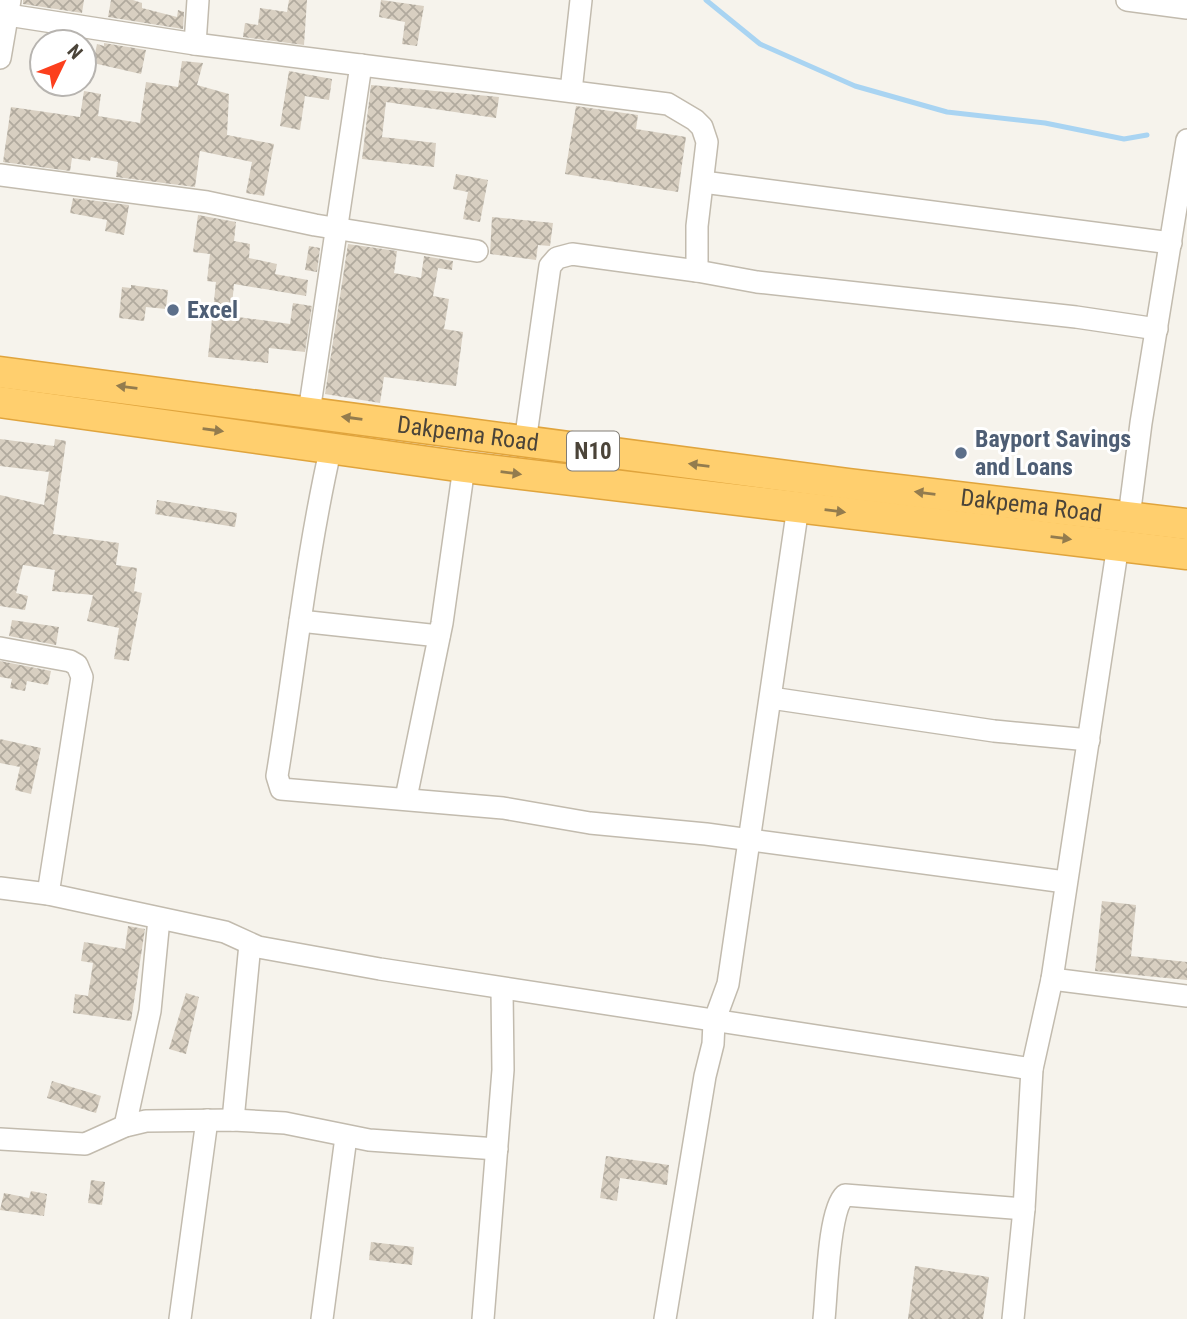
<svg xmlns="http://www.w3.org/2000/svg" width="1187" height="1319" font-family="'Roboto Condensed',sans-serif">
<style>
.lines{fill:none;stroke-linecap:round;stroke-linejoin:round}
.stream{stroke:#a9d4f2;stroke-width:5}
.building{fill:url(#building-cross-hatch)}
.minor-casing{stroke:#c2bbae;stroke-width:24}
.highway-casing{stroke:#e0a43c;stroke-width:33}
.minor{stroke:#fff;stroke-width:21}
.highway{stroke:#ffcf6e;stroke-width:30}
.oneway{fill:#937c4e}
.service-dot{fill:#5c6f8a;stroke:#fff;stroke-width:2.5}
.labels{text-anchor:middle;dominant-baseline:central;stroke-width:6;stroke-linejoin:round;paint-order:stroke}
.shield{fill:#fff;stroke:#817c74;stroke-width:2}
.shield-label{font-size:23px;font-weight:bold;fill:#4b4439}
.service-label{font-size:24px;font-weight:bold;fill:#4e5e75;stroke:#fff;text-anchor:start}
.street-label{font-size:24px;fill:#4b4439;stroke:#fff}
</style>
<defs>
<pattern id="building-cross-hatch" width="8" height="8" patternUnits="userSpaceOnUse" patternTransform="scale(1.75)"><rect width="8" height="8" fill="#d8cfc1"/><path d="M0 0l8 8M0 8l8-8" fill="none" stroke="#b1aa9e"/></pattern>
</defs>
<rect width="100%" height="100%" fill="#f6f3ec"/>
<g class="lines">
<polyline class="stream" points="706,0 760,44 855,86 947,112 1045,123 1124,139 1147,135"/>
</g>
<g class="building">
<polygon points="23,0 84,0 82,13 23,4"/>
<polygon points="111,0 133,0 142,3 142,8 177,17 178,10 184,12 183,29 108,17"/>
<polygon points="289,0 307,0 304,45 243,37 245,23 258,25 260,8 287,12"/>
<polygon points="381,0 424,6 417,46 402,44 405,22 379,17"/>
<polygon points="104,43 146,50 141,74 93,63 97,44 104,46"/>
<polygon points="182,61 203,63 197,85 229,94 227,135 274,144 264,196 246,193 252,162 200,151 195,187 116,177 118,162 91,157 90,161 72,158 70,171 3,162 11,107 80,117 84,91 101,94 98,116 140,123 146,82 178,87"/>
<polygon points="289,71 332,79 329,100 305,96 300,130 280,126"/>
<polygon points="371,85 499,97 496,118 386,102 382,137 436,143 434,167 362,159"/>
<polygon points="576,106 638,115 636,129 686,137 678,192 565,174"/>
<polygon points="456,174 488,180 480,222 463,219 468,192 453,189"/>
<polygon points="73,198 129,205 124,235 105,231 107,220 70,213"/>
<polygon points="198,215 236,222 234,241 250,244 249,258 277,264 275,274 308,280 306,296 234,284 231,316 290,324 293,303 312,306 305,352 269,348 268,363 208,357 216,282 207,281 210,254 193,252"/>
<polygon points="492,217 553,223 550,246 538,245 536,260 490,254"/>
<polygon points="348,244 397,251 394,273 421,278 424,256 453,261 452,270 438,268 433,296 449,299 444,329 463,332 456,386 384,377 380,403 325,394"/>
<polygon points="309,246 320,248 317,272 305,270"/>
<polygon points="131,285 168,290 166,309 146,307 144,321 119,318 122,287 131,288"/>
<polygon points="0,439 54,446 55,439 66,441 53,534 119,543 116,565 137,568 134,591 142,593 129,661 114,659 119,628 87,621 93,595 52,591 55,570 23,565 16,593 28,596 25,610 0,606 0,495 44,505 49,472 0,466"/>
<polygon points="157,500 237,513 235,527 155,514"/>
<polygon points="12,620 59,627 56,645 9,636"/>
<polygon points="0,661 51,671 48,685 27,681 25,691 10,688 12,679 0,677"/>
<polygon points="0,739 41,748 31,794 15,790 20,767 0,763"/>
<polygon points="1102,901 1136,905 1131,956 1187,962 1187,980 1095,971"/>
<polygon points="128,926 145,929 131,1021 73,1013 75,994 88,996 93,963 81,961 84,942 125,949"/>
<polygon points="186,993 199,997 186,1054 169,1049"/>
<polygon points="52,1081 101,1096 96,1113 47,1098"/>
<polygon points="606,1156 669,1165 667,1185 620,1178 617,1201 600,1198"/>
<polygon points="91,1180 105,1182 102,1205 88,1203"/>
<polygon points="31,1191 47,1194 44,1216 0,1210 4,1193 29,1198"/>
<polygon points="371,1242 414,1247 412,1265 369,1260"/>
<polygon points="915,1266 989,1277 983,1319 908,1319"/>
</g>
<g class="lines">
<defs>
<g id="minor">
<polyline points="1127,0 1187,8"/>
<polyline points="8,15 195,44 668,104 695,120 702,127 707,142 697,226 697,271"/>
<polyline points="195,44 198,0"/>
<polyline points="0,58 10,0"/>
<polyline points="571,91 581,0"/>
<polyline points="0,175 207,202 315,225 477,251"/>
<polyline points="703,182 1171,243"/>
<polyline points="309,412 361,65"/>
<polyline points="525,442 550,266 557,258 572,254 697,271 757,282 1076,317 1157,329"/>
<path d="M331,447C306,556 295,667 277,776L281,789L503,808L590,823L706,834L1065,882"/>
<polyline points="1129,517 1141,423 1187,140"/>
<polyline points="300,621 439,636"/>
<polyline points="0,648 70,661 77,665 82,677 48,894"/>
<polyline points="771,698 994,731 1089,740"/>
<polyline points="406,798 442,623 464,467"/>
<polyline points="0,888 48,894 225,932 258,947 380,969 1032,1069"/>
<polyline points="1052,979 1187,996"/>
<polyline points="233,1120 250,944"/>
<polyline points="125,1126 150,1011 159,919"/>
<polyline points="0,1139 85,1144 125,1126 146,1121 233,1120 285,1123 369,1140 497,1149"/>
<polyline points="180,1319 207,1120"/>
<polyline points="322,1319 346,1137"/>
<polyline points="483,1319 503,1070 502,990"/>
<polyline points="665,1319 705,1076 713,1044 714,1022 728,984 798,507"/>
<path d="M824,1319C827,1293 828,1210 845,1195L1024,1209"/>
<polyline points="1013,1319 1024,1209 1032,1069 1052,979 1118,545"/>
</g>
<g id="highway">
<path id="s1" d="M0,372L849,484L1187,524"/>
<polyline points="0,402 464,467 1187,554"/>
</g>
</defs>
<use href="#minor" class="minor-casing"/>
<use href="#highway" class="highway-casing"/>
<use href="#minor" class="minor"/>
<use href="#highway" class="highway"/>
</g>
<defs><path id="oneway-solid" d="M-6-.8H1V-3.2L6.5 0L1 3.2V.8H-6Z" transform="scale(1.75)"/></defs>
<g class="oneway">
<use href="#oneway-solid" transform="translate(127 387) rotate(-173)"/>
<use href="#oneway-solid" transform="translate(352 418) rotate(-172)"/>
<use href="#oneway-solid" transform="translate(213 430) rotate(8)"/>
<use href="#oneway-solid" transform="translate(699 465) rotate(-173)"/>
<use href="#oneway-solid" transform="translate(511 473) rotate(7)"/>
<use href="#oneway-solid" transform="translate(925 493) rotate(-173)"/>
<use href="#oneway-solid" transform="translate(835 511) rotate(7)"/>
<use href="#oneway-solid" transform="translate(1061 538) rotate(7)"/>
</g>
<g class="service-dot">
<circle cx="173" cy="310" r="7"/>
<circle cx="961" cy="453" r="7"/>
</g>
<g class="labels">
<rect class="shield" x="567" y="431.5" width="52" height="39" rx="5"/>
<g class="shield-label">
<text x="593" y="451">N10</text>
</g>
<g class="service-label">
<text x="187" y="310">Excel</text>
<text x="975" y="439">Bayport Savings<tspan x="975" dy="28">and Loans</tspan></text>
</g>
<g class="street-label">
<text stroke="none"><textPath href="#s1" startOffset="472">Dakpema Road</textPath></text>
<text stroke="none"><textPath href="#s1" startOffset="1040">Dakpema Road</textPath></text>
</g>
</g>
<g transform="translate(63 63) rotate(47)"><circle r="33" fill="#ffffff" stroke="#b7b4b0" stroke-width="2"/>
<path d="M0-5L12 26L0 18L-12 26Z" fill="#fc3f1d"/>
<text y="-10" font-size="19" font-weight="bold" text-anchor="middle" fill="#4b4439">N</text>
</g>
</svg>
